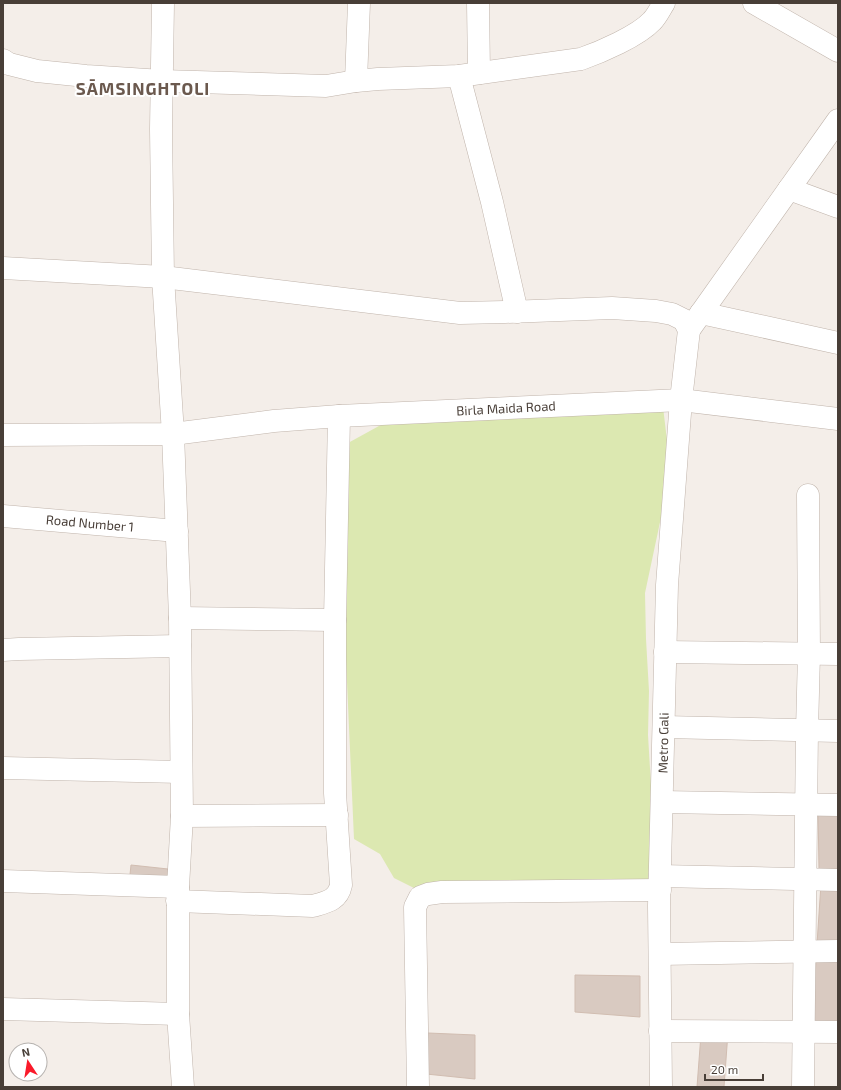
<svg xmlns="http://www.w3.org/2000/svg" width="841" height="1090" font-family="'Exo 2',sans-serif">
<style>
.green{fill:#dce8b1}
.building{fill:#d9cac1;stroke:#d1bdb1}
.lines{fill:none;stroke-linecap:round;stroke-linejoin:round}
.minor-casing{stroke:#c0b4ab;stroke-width:23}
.minor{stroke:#fff;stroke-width:22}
.labels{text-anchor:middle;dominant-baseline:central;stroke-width:4;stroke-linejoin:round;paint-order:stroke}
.street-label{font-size:13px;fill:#483e37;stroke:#fff}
.district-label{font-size:17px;font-weight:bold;letter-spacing:1px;fill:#6b594e;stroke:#fff}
</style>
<rect width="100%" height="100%" fill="#f4eee9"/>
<polygon class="green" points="663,407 669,457 663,508 645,593 646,639 649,691 648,735 651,785 649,882 414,888 394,878 380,854 354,839 344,615 348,443 388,421"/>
<g class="building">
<polygon points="818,809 838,809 838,869 819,869"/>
<polygon points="131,865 168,869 168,887 129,884"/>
<polygon points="838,882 838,948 817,944 821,884"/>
<polygon points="838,961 838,1027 812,1023 816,962"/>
<polygon points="575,975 640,976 640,1017 575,1012"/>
<polygon points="728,1032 724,1087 697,1087 701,1034"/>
<polygon points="428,1033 475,1035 475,1079 426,1074"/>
</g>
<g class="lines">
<defs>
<g id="minor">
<polyline points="163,3 161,129 163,277 173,434 180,618 182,816 178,887 178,1014 183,1087"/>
<polyline points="478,3 479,73"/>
<polyline points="754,3 838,51"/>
<path d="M3,60L9,64L37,71L86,76L162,81L326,86L356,81L378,79L459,76L581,59C601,52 638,36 652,21C657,16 660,9 664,3"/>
<polyline points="459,76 492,202 517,312"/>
<polyline points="356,81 359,3"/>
<polyline points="789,189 838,207"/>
<polyline points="3,268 163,277 460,313 505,312 612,308 656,311 672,314 684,320 689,330 681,400 667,585 659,906 661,1087"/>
<polyline points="701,313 838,343"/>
<polyline points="689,330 838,120"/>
<polyline points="3,435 173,434 274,421 339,416 681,400 838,419"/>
<polyline points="3,516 177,531"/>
<polyline points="180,618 335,620"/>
<polyline points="3,650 19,649 180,646"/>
<polyline points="665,652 838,654"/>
<polyline points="664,727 838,731"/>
<polyline points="3,768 181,772"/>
<polyline points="662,802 838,805"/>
<polyline points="182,816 337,815"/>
<polyline points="660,876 838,880"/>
<polyline points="3,881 178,887"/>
<path d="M177,901L313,906C327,902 338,900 341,885L335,793V620L339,416"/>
<polyline points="660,954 838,951"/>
<polyline points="3,1009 178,1014"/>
<polyline points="660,1031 838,1032"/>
<polyline points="418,1087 415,907 420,897 428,894 442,892 660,890"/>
<polyline points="803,1087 807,730 809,654 808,495"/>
</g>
</defs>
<use href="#minor" class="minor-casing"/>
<use href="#minor" class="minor"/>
</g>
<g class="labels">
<g class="street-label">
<text transform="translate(506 408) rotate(-3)">Birla Maida Road</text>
<text transform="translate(90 523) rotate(5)">Road Number 1</text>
<text transform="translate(663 743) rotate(-89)">Metro Gali</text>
</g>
<g class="district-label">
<text x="143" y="88">SĀMSINGHTOLI</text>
</g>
</g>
<rect width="841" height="1090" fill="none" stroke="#483e37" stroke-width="8"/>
<g transform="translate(28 1062) rotate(348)"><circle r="19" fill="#ffffff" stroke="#b6b2af"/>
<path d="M0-3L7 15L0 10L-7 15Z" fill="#fa1a2a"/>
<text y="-6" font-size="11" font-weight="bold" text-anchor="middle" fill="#483e37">N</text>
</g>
<path d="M705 1074v6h58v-6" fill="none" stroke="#483e37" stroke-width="2"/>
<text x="711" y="1074" font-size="12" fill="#483e37" stroke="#ffffff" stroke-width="3" paint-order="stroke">20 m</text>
</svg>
